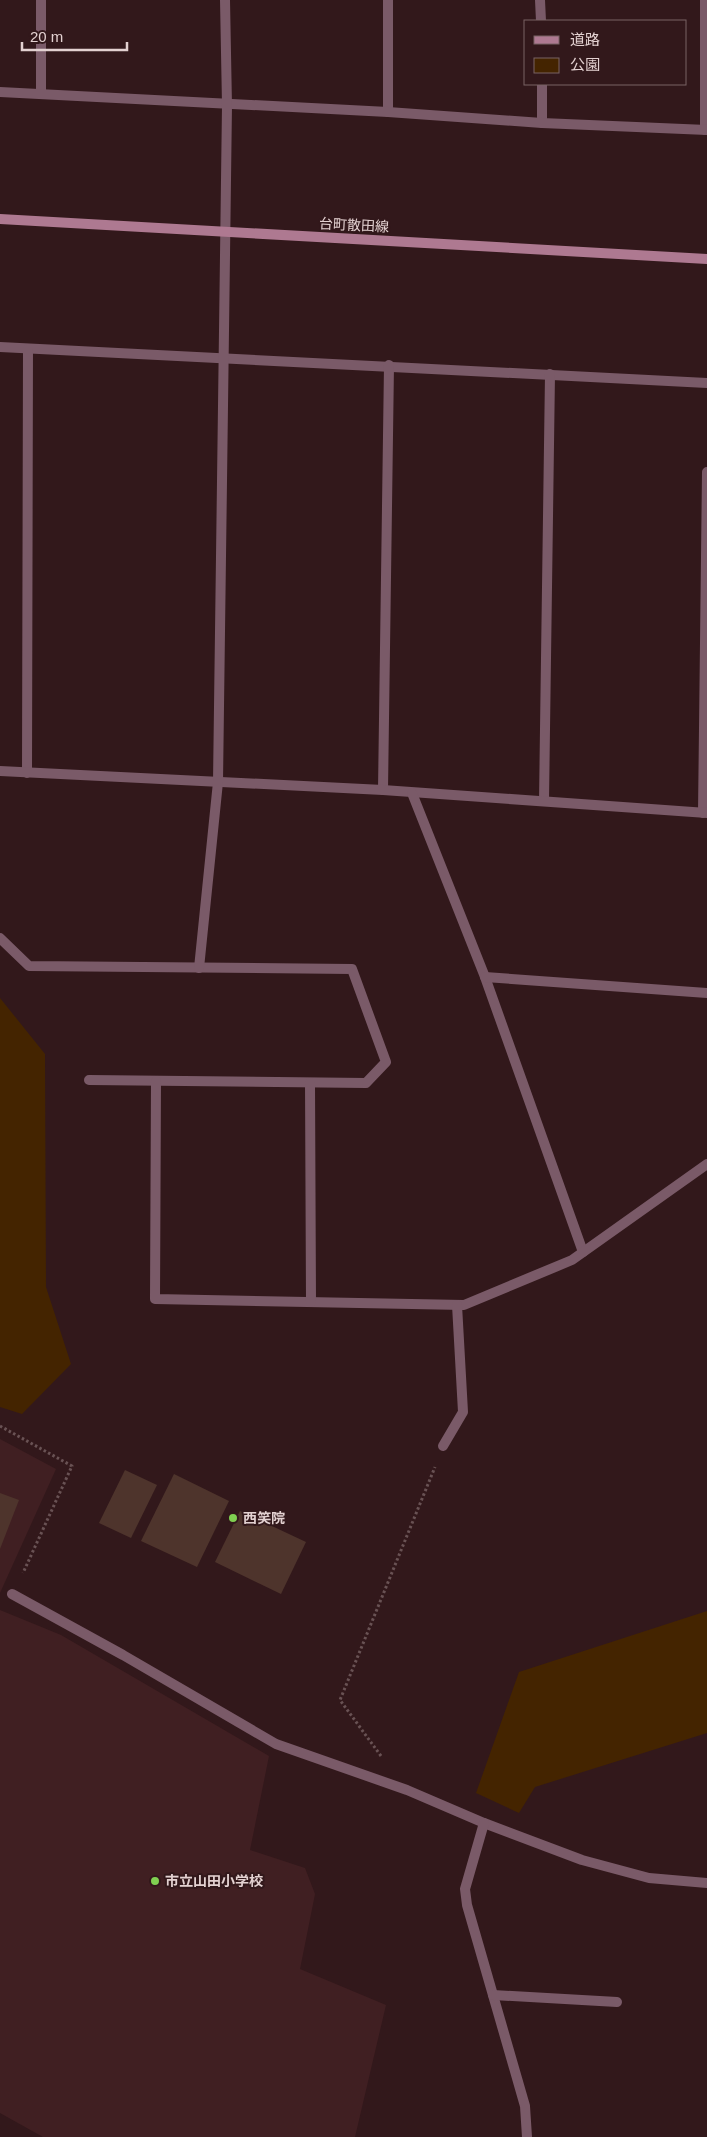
<svg xmlns="http://www.w3.org/2000/svg" width="707" height="2137" font-family="Arial,'Noto Sans JP',sans-serif">
<style>
.built{fill:#401f22}
.green{fill:#442400}
.building{fill:#4e342c}
.lines{fill:none;stroke-linecap:round;stroke-linejoin:round}
.path{stroke:#695254;stroke-width:3;stroke-dasharray:2.5 2.5;stroke-linecap:butt}
.lane{stroke:#7a5a68;stroke-width:10}
.street{stroke:#7a5a68;stroke-width:10}
.secondary{stroke:#ae7991;stroke-width:10}
.poi-dot{fill:#80d051;stroke:#32181b;stroke-width:2}
.labels{text-anchor:middle;dominant-baseline:central;stroke-width:4;stroke-linejoin:round;paint-order:stroke}
.street-label{font-size:14px;fill:#e3d1d1;stroke:#32181b}
.poi-label{font-size:14px;font-weight:bold;fill:#e3d1d1;stroke:#32181b;text-anchor:start}
</style>
<rect width="100%" height="100%" fill="#32181b"/>
<g class="built">
<polygon points="0,1439 56,1469 0,1593"/>
<polygon points="0,1610 61,1635 269,1756 250,1850 305,1868 315,1894 300,1969 386,2005 355,2137 43,2137 0,2113"/>
</g>
<g class="green">
<polygon points="0,998 45,1054 46,1287 71,1364 22,1414 0,1407"/>
<polygon points="707,1611 707,1733 535,1787 519,1813 476,1793 519,1672"/>
</g>
<g class="building">
<polygon points="125,1470 157,1485 131,1538 99,1523"/>
<polygon points="174,1474 229,1501 197,1567 141,1541"/>
<polygon points="0,1493 19,1500 0,1549"/>
<polygon points="240,1511 306,1542 281,1594 215,1562"/>
</g>
<g class="lines">
<g class="path">
<polyline points="0,1426 72,1466 23,1573"/>
<polyline points="381,1756 340,1700 435,1467"/>
</g>
<g class="lane">
<polyline points="388,0 388,112"/>
<polyline points="540,0 541,21"/>
<polyline points="705,0 705,130"/>
<polyline points="542,84 542,123"/>
<polyline points="41,94 41,0"/>
<polyline points="0,347 707,383"/>
<polyline points="27,773 28,349"/>
<polyline points="383,790 389,365"/>
<polyline points="544,801 550,374"/>
<polyline points="703,813 707,472"/>
</g>
<g class="street">
<polyline points="0,92 388,112 542,123 707,130"/>
<polyline points="0,771 383,790 707,813"/>
<polyline points="412,793 485,977 583,1252"/>
<polyline points="0,938 29,966 352,969 386,1062 366,1083 89,1080"/>
<polyline points="199,968 218,782 227,105 225,0"/>
<polyline points="485,977 707,993"/>
<polyline points="156,1081 155,1299 464,1305 572,1260 707,1164"/>
<polyline points="310,1083 311,1302"/>
<polyline points="443,1446 463,1412 457,1305"/>
<polyline points="12,1594 123,1655 276,1744 407,1790 484,1823 582,1860 649,1878 707,1883"/>
<polyline points="484,1823 465,1889 467,1905 525,2106 527,2137"/>
<polyline points="493,1995 617,2002"/>
</g>
<polyline class="secondary" points="0,219 707,259"/>
</g>
<g class="poi-dot">
<circle cx="233" cy="1518" r="5"/>
<circle cx="155" cy="1881" r="5"/>
</g>
<g class="labels">
<g class="street-label">
<text transform="translate(354 225) rotate(3)">台町散田線</text>
</g>
<g class="poi-label">
<text x="243" y="1518">西笑院</text>
<text x="165" y="1881">市立山田小学校</text>
</g>
</g>
<rect x="524" y="20" width="162" height="65" fill="#32181b" stroke="#796264"/>
<rect x="534" y="36" width="25" height="8" fill="#ae7991" stroke="#796264"/>
<text x="570" y="45" font-size="15" fill="#e3d1d1">道路</text>
<rect x="534" y="58" width="25" height="15" fill="#442400" stroke="#796264"/>
<text x="570" y="70" font-size="15" fill="#e3d1d1">公園</text>
<path d="M22 42v8h105v-8" fill="none" stroke="#e3d1d1" stroke-width="2.5"/>
<text x="30" y="42" font-size="15" fill="#e3d1d1" stroke="#32181b" stroke-width="4" paint-order="stroke">20 m</text>
</svg>
